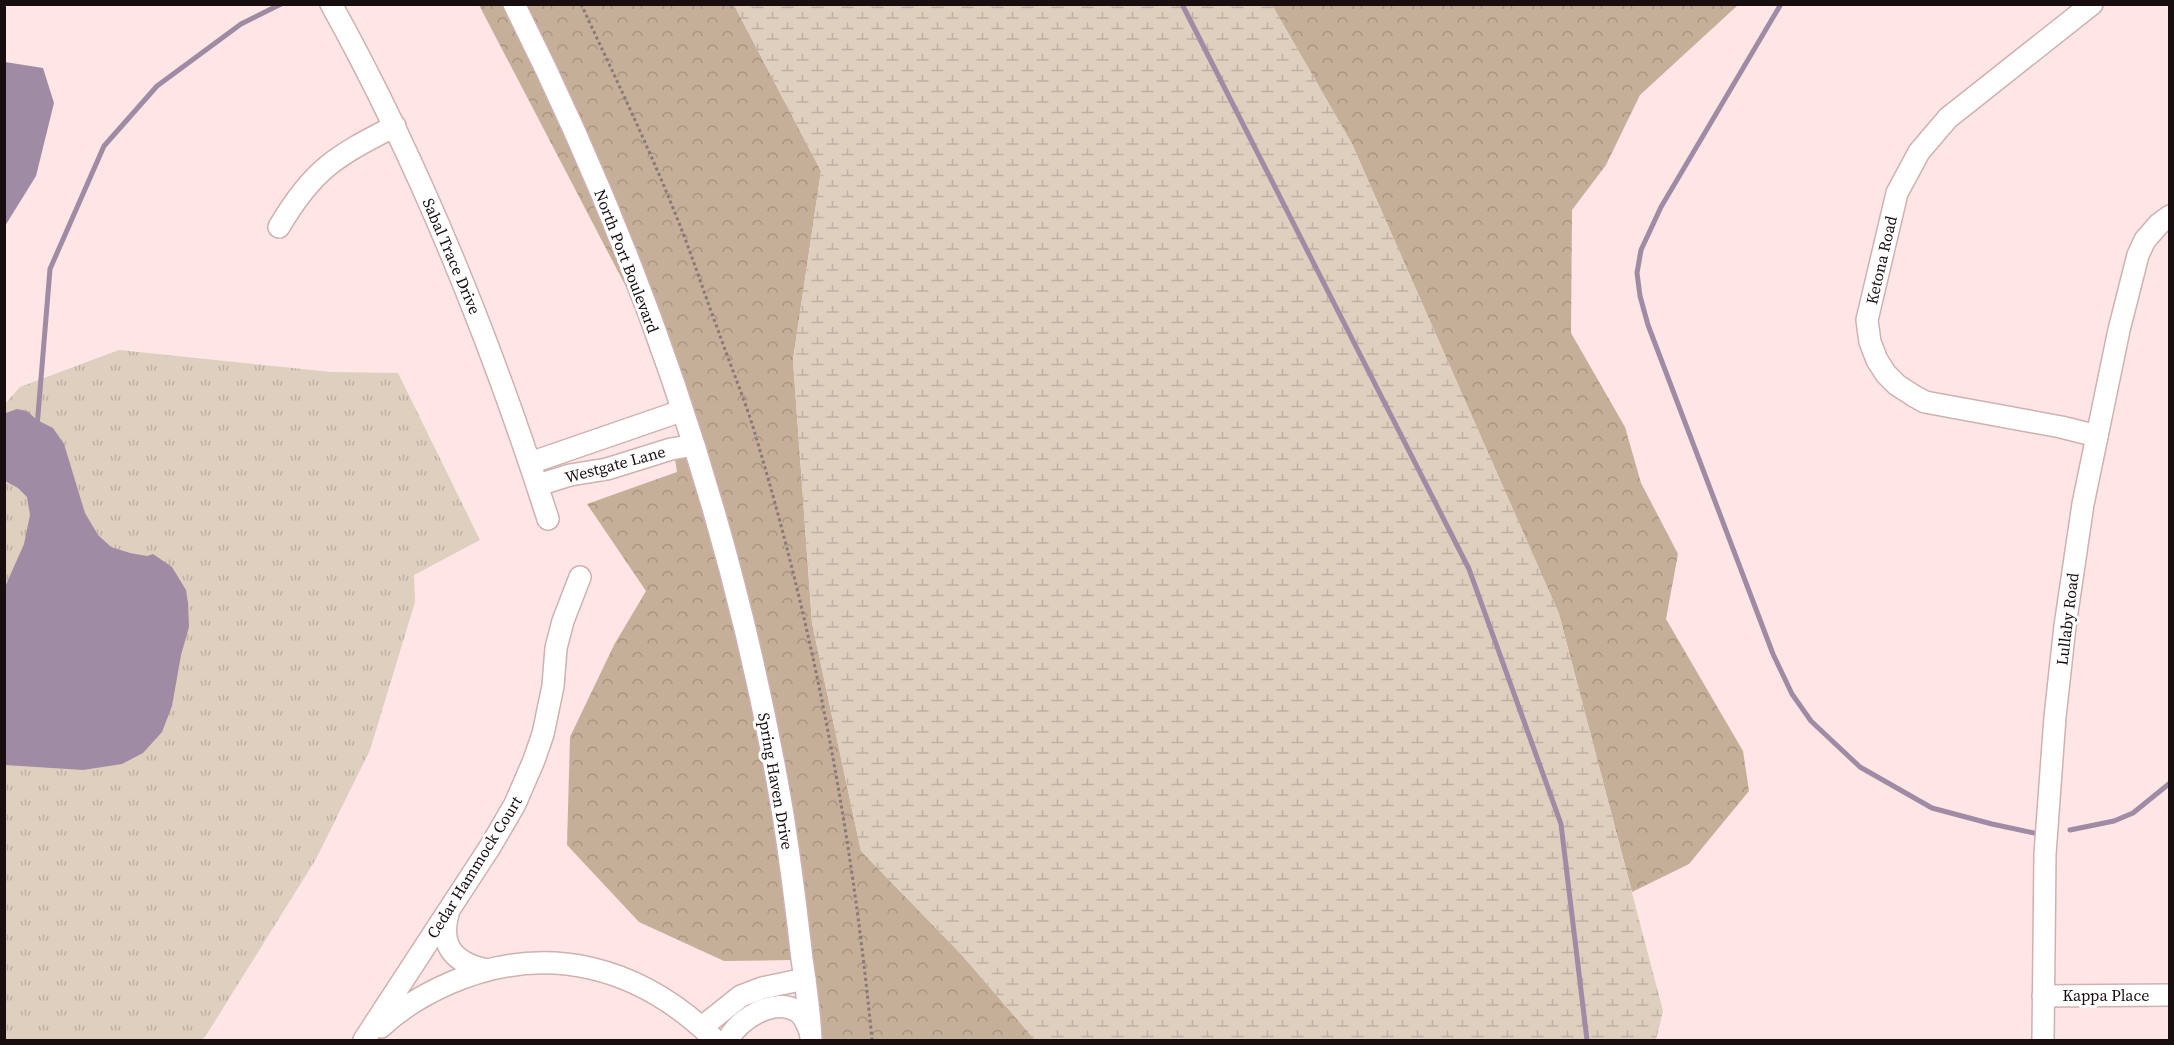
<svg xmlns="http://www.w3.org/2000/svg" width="2174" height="1045" font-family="'Source Serif 4',serif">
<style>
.grass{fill:url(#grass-tufts)}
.forest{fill:url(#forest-crowns)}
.wetland{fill:url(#wetland-marsh)}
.water{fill:#9f8ba3}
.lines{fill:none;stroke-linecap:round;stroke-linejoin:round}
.stream{stroke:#9f8ba3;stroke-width:5}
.minor-casing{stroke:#cfb1b2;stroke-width:24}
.path{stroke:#897879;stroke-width:3;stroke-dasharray:3 3;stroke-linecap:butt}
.minor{stroke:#fff;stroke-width:21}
.labels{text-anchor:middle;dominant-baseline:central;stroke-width:6;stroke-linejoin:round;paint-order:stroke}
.street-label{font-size:16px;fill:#180e0f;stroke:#fff}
</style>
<defs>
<pattern id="grass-tufts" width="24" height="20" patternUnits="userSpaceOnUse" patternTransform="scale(1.5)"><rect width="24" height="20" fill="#decfbf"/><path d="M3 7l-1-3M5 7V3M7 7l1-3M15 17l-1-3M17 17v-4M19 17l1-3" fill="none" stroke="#beb1a3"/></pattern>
<pattern id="forest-crowns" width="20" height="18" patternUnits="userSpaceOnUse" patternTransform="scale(1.5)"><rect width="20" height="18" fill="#c5af98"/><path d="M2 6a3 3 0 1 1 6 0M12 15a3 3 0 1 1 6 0" fill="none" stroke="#a89582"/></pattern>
<pattern id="wetland-marsh" width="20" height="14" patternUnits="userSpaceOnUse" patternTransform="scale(1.5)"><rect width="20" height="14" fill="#decfbf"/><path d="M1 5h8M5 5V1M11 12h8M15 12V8" fill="none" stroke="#beb1a3"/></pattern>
</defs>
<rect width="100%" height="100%" fill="#fee5e6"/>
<polygon class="grass" points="119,350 331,372 398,373 480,540 414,575 415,602 370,750 316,859 205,1037 201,1040 5,1040 5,404 20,387"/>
<g class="forest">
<path d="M479,5H503C553,103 596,204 636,306Z"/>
<polygon points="524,5 734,5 821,171 793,360 812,623 861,851 961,954 1035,1040 822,1040 823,1040 820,1032 750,608 725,514 703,443"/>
<polygon points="1272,5 1738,5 1640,95 1606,165 1572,210 1571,333 1625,427 1641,483 1678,554 1666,619 1743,751 1749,791 1689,864 1632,892 1559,614 1352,144"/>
<path d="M687,457C739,621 773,789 793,960L724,961L639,922L567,845L570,737L614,645L646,591L587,504L677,472L675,459Z"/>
</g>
<polygon class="wetland" points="734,5 1272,5 1352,144 1559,614 1663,1011 1656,1040 1035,1040 961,954 861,851 812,623 793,360 821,171"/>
<g class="water">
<polygon points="5,62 43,68 54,103 36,176 5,226"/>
<polygon points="17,409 27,411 37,420 53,428 64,444 85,513 98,535 111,547 130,553 147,556 153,554 172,567 186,590 188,603 189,627 181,655 172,706 162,732 143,753 122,764 83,770 5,765 5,587 24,544 30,515 27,497 18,488 5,481 5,417 6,413"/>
</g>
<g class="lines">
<g class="stream">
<polyline points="1182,4 1469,569 1561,824 1587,1040"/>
<polyline points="1781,4 1661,207 1641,250 1637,273 1640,296 1648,325 1773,654 1792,694 1811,721 1860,767 1932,808 1992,824 2039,834"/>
<polyline points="37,427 50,269 104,146 157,86 241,24 281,4"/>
<polyline points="2070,830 2114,821 2133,813 2170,783"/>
</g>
<defs>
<g id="minor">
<path d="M331,4C422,168 491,341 548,519"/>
<path d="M514,4C641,256 733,525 781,803C790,855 796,907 802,959C806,986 810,1013 811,1040"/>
<polyline points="2092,4 1948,118 1919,152 1897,193 1867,320 1870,342 1877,360 1886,374 1897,385 1914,396 1925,402 2061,427 2097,436"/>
<path d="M279,227C313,169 336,156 395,126"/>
<polyline points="530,463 681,411"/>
<polyline points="538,485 570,475 607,469 671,449 694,445"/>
<path d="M448,914C439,947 455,963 487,970"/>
<polyline points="2043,996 2170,995"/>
<path d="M381,1027C401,1008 425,994 450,983C548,941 641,967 715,1040"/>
<polyline points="702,1027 741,996 762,988 805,979"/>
<polyline points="364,1040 490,847 515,804 534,760 543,734 553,686 556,648 563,621 580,577"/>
<path d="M728,1040C738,1019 774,997 797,1011C805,1016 807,1024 810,1032"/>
<polyline points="2043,1040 2045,854 2055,717 2065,626 2083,504 2119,330 2138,255 2145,240 2159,224 2170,216"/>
</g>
</defs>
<use href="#minor" class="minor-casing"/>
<path class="path" d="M581,4C614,75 648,145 677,218C692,255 704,293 718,330C729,362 743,395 753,427C814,628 852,832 872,1040"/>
<use href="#minor" class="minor"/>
</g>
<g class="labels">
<g class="street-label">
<text transform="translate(452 256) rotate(67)">Sabal Trace Drive</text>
<text transform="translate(1881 260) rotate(-77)">Ketona Road</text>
<text transform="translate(627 261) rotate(69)">North Port Boulevard</text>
<text transform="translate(615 464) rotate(-15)">Westgate Lane</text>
<text transform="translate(2067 619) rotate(-83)">Lullaby Road</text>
<text transform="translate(776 781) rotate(80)">Spring Haven Drive</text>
<text transform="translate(474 867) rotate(-58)">Cedar Hammock Court</text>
<text x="2106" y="995">Kappa Place</text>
</g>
</g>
<rect width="2174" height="1045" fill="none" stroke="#180e0f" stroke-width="12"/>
</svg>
